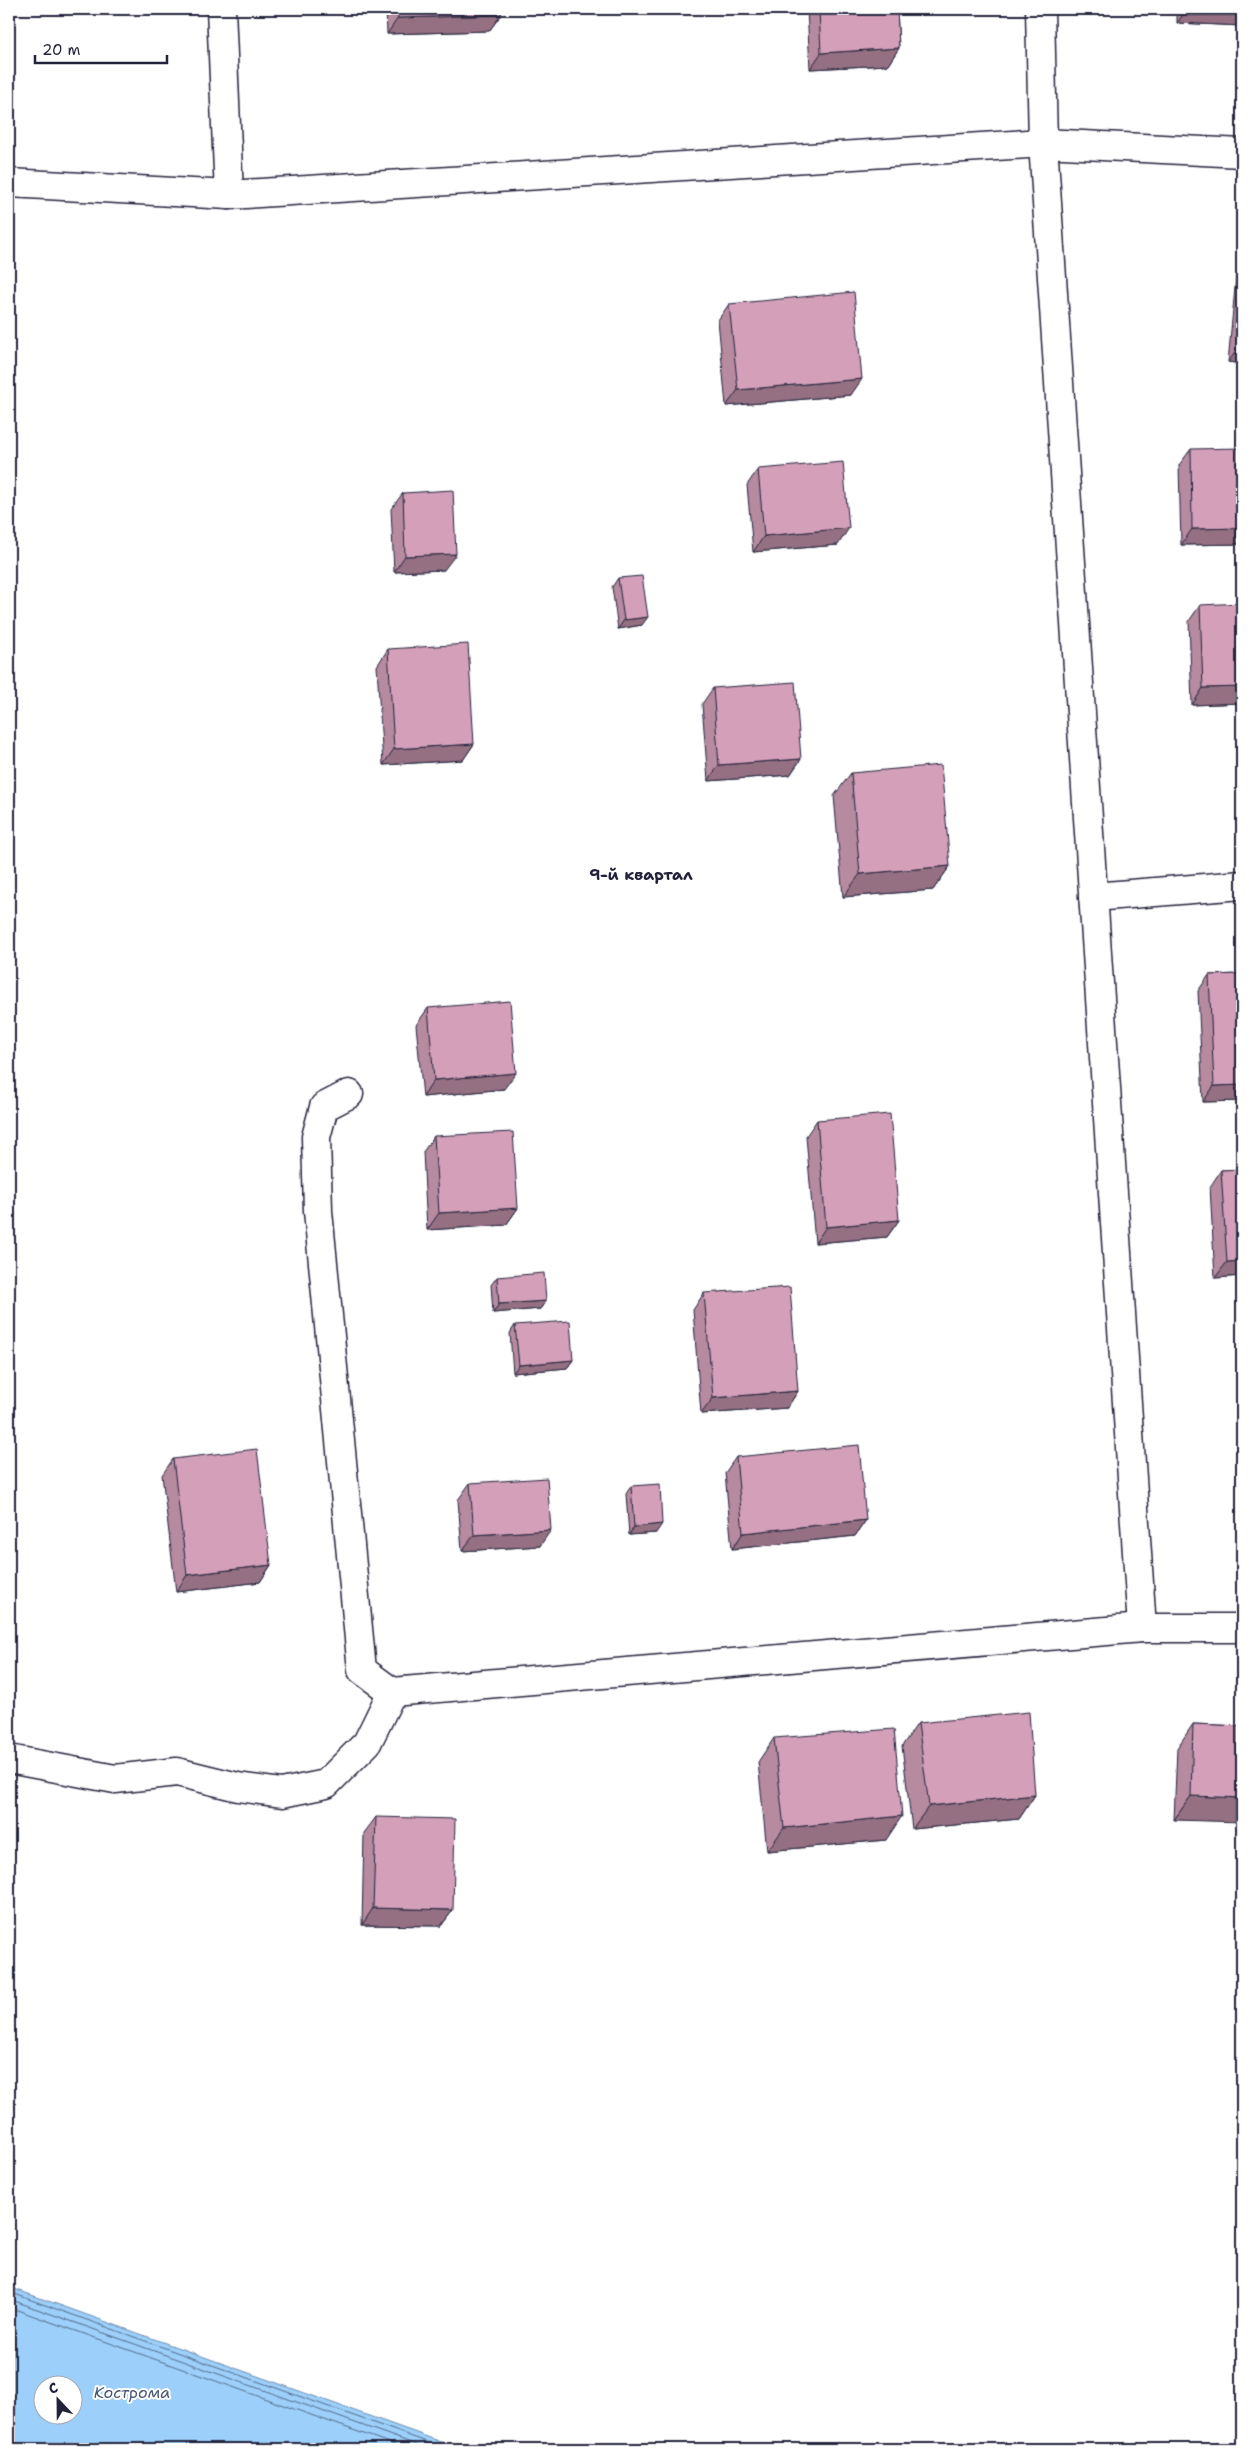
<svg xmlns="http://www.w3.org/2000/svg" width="1251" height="2458" font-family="'Shantell Sans',sans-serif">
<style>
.water{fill:#9cd0fa;stroke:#6b8aae;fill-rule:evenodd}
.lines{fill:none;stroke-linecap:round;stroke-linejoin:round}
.shore{stroke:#536887;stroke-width:1}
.minor-casing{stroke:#22223b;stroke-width:31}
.minor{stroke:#fff;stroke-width:28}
.wall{fill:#b68a9f;stroke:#22223b}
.shaded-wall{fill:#947082;stroke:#22223b}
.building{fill:#d4a0b9;stroke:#22223b}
.labels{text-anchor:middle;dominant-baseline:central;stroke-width:4;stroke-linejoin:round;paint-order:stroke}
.neighbourhood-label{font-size:16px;font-weight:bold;fill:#22223b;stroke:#fff}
.water-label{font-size:16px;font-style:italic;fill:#475674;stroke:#fff}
</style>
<rect width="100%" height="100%" fill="#fff"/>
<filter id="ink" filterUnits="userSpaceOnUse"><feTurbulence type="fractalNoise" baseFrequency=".02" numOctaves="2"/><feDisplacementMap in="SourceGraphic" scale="10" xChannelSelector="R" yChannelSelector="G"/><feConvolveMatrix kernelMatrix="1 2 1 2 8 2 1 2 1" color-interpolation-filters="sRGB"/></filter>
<g filter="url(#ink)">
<path class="water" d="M9,2287L461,2449H9ZM42,2386H72V2416H42Z"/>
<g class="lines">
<g class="shore">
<polyline points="9,2292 446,2449"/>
<polyline points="9,2299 428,2449"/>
<polyline points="9,2307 406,2449"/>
</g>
<defs>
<g id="minor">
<polyline points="221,9 229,195 1043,143 1242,153"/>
<polyline points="1040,9 1043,143 1142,1628"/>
<polyline points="9,183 229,195"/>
<polyline points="1093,897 1242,885"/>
<polyline points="349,1094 324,1107 316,1137 318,1211 362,1670 392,1692 1142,1628 1242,1628"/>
<polyline points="9,1759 115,1779 177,1772 238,1787 282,1793 326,1784 367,1743 392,1692"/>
</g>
</defs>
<use href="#minor" class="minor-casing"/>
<use href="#minor" class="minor"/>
</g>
<g class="wall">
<polygon points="386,9 501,9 501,15 489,31 387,34"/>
<polygon points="807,9 897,9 899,48 888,65 810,69"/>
<polygon points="1177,9 1242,9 1242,26 1177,23"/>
<polygon points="1242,268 1242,364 1228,362 1236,277"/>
<polygon points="729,304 851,395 726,406 718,320"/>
<polygon points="1191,449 1242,544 1181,545 1179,465"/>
<polygon points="758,469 838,545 753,552 747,485"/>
<polygon points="403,493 444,570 394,572 391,509"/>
<polygon points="618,578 642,625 618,629 612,587"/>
<polygon points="1200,605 1242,703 1192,705 1189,621"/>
<polygon points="388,649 474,744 463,760 383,765 377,666"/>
<polygon points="713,688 801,759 790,775 708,781 702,704"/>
<polygon points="851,773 950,866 933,890 843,897 834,796"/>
<polygon points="1242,974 1242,1101 1203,1102 1198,991 1209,975"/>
<polygon points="428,1008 504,1089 423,1097 416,1025"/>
<polygon points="817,1120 899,1220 887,1237 815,1243 806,1136"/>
<polygon points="434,1136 518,1208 506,1225 427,1230 423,1152"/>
<polygon points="1242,1169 1242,1276 1215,1278 1210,1187 1221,1170"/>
<polygon points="497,1277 546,1301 540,1309 493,1313 491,1285"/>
<polygon points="704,1293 798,1391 787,1408 701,1414 693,1310"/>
<polygon points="515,1325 573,1360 567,1368 513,1373 510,1333"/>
<polygon points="736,1457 866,1520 855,1536 732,1549 725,1473"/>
<polygon points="173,1459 271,1565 260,1582 176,1592 162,1475"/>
<polygon points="470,1483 540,1546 462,1551 458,1500"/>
<polygon points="631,1486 656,1533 629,1535 626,1494"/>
<polygon points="918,1723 1035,1795 1019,1819 912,1829 902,1746"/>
<polygon points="1193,1724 1242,1726 1174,1820 1177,1748"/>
<polygon points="774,1738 886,1840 767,1851 758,1762"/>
<polygon points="376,1817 453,1910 441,1926 362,1925 364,1833"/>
</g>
<g class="shaded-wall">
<polygon points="9,9 81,9 9,11"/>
<polygon points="1187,9 1242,9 1242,26 1177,23"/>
<polygon points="501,15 489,31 387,34 398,18"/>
<polygon points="899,48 888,65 810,69 821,53"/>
<polygon points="1240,346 1242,346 1242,364 1228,362"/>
<polygon points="862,379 851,395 726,406 738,390"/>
<polygon points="849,528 838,545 753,552 764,536"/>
<polygon points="1242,528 1242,544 1181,545 1192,529"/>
<polygon points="456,554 444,570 394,572 405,556"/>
<polygon points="648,617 642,625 618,629 624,620"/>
<polygon points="1242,687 1242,703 1192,705 1203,688"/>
<polygon points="474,744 463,760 383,765 394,749"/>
<polygon points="801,759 790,775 708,781 719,765"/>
<polygon points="950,866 933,890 843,897 860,874"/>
<polygon points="516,1073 504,1089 423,1097 434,1080"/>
<polygon points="1242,1085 1242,1101 1203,1102 1214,1086"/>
<polygon points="518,1208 506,1225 427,1230 439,1213"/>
<polygon points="899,1220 887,1237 815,1243 826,1227"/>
<polygon points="1242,1261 1242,1276 1215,1278 1227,1262"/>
<polygon points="546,1301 540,1309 493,1313 499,1304"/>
<polygon points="573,1360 567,1368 513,1373 519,1365"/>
<polygon points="798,1391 787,1408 701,1414 713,1398"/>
<polygon points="866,1520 855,1536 732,1549 743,1533"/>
<polygon points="662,1524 656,1533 629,1535 634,1527"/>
<polygon points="551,1530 540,1546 462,1551 474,1535"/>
<polygon points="271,1565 260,1582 176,1592 187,1575"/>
<polygon points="1035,1795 1019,1819 912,1829 929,1806"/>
<polygon points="1191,1796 1242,1798 1242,1822 1174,1820"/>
<polygon points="902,1816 886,1840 767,1851 784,1828"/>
<polygon points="373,1908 453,1910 441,1926 362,1925"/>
</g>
<g class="building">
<polygon points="398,9 501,9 501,15 398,18"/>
<polygon points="819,9 897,9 899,48 821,53"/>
<polygon points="854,292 862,379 738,390 729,304"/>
<polygon points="1242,317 1242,346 1240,346"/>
<polygon points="1242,448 1242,528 1192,529 1191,449"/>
<polygon points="843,462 849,528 764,536 758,469"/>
<polygon points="453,490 456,554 405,556 403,493"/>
<polygon points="642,576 648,617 624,620 618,578"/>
<polygon points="1242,603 1242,687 1203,688 1200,605"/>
<polygon points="468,644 474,744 394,749 388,649"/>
<polygon points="795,682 801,759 719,765 713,688"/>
<polygon points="941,765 950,866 860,874 851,773"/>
<polygon points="1242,974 1242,1085 1214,1086 1209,975"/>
<polygon points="510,1001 516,1073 434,1080 428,1008"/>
<polygon points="890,1114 899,1220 826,1227 817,1120"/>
<polygon points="513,1132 518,1208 439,1213 434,1136"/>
<polygon points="1242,1169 1242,1261 1227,1262 1221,1170"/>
<polygon points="544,1273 546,1301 499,1304 497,1277"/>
<polygon points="790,1287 798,1391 713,1398 704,1293"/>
<polygon points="570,1321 573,1360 519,1365 515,1325"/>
<polygon points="859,1445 866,1520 743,1533 736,1457"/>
<polygon points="257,1449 271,1565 187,1575 173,1459"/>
<polygon points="547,1478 551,1530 474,1535 470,1483"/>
<polygon points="660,1484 662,1524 634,1527 631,1486"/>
<polygon points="1029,1712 1035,1795 929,1806 918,1723"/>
<polygon points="1193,1724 1242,1726 1242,1798 1191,1796"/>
<polygon points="894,1729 902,1816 784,1828 774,1738"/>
<polygon points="376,1817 455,1819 453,1910 373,1908"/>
</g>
</g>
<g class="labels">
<g class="neighbourhood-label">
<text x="641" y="874">9-й квартал</text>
</g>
<g class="water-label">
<text x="132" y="2392">Кострома</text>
</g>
</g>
<rect width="1251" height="2458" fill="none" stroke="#fff" stroke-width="30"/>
<rect x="15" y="15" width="1221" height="2428" fill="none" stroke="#22223b" stroke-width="2" filter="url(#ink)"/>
<g transform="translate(58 2400) rotate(338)"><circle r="24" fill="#ffffff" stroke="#a7a7b1"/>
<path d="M0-4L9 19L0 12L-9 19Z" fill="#22223b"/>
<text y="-8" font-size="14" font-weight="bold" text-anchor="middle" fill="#22223b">С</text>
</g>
<path d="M35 55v8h132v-8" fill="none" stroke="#22223b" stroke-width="2.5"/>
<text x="42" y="55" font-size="15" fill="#22223b" stroke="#ffffff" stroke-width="4" paint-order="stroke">20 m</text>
</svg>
